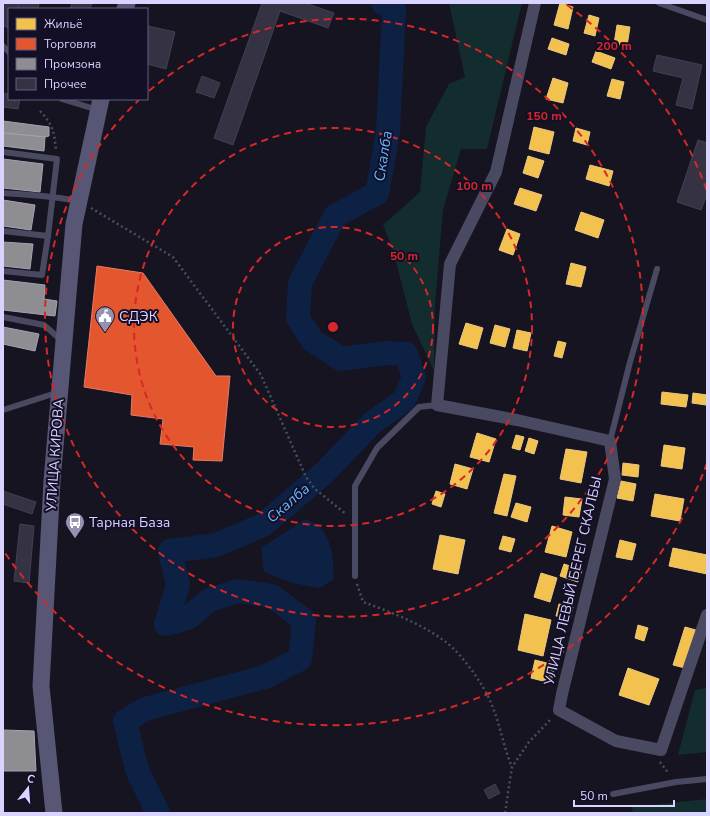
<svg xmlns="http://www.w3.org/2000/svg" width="710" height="816" font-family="'Nunito Sans',sans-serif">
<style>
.green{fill:#132c2d}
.water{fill:#0d2144}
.homes{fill:#f2c14e;stroke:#eac783}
.shops{fill:#e4572e;stroke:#e17c6d}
.industry{fill:#8d8d92;stroke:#a4a2b3}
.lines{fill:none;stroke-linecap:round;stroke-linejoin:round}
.river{stroke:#0d2144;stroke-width:24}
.building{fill:#343243;stroke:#433f54}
.path{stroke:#44505f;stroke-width:2.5;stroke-dasharray:2 3;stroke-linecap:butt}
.lane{stroke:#4a4962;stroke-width:6}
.street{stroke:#4a4962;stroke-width:12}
.secondary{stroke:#575674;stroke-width:17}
.ring{fill:none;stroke:#d62828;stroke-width:2;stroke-dasharray:7 5}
.labels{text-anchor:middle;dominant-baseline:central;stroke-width:4;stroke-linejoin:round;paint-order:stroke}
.poi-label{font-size:14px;fill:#d9d4ff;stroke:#130f26;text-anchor:start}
.street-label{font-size:14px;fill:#d9d4ff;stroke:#130f26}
.water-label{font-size:15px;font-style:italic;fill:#62b6ff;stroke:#130f26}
.centre{fill:#d62828;stroke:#130f26;stroke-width:2}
.ring-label{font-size:12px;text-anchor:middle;font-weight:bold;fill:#d62828;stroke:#130f26;stroke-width:4;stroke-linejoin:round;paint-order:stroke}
</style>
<rect width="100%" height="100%" fill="#161421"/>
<g class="green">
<polygon points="449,3 522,3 487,149 461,149 443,210 435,306 434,371 412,324 393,250 383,225 420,192 426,127 449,84 465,77"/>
<polygon points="707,688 707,752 678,755 695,690"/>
<polygon points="707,799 707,813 633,813 632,807"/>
</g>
<path class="water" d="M306,519C332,529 333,554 334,579L320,588L292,583L264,572L261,548Z"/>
<g class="homes">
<polygon points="560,3 573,7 568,29 554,25"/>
<polygon points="589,15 599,18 595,36 584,33"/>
<polygon points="617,25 630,27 627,46 614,44"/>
<polygon points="552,38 569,44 566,55 548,49"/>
<polygon points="596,51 615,58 611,69 592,62"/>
<polygon points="553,78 568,83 563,103 546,99"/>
<polygon points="612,79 624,82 620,99 607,96"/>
<polygon points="534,127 554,132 549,154 529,149"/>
<polygon points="576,128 590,132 587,145 573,141"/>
<polygon points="528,156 544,161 538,178 523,173"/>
<polygon points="590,165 613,171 609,186 586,179"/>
<polygon points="520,188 542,195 536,211 514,204"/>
<polygon points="581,212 604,220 598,238 575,230"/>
<polygon points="507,229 520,234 513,255 499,250"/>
<polygon points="571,263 586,267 581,287 566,284"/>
<polygon points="466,323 483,328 477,349 459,344"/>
<polygon points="495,325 510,329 505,347 490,343"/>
<polygon points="517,330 531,333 527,351 513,348"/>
<polygon points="558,341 566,343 562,358 554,356"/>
<polygon points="662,392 688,395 686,407 661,404"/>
<polygon points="693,393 707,395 706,405 692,403"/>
<polygon points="477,433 496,439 489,462 470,457"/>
<polygon points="516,435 524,437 520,450 512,448"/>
<polygon points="529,438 538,441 534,454 525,451"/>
<polygon points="664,445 685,448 682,469 661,466"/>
<polygon points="566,449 587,452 581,483 560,479"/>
<polygon points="623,463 639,465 638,477 622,475"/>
<polygon points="455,464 473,469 467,489 450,484"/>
<polygon points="504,474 516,476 507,516 494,513"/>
<polygon points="621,481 636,484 633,501 617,498"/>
<polygon points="436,491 445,494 441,507 432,504"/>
<polygon points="655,494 684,499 680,521 651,516"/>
<polygon points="565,497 582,499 579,517 563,515"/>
<polygon points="516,503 531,507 527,522 511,517"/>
<polygon points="552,526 572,532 566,557 545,552"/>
<polygon points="440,535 465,540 458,574 433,569"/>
<polygon points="503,536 515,539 511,552 499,549"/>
<polygon points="620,540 636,544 632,560 616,557"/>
<polygon points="673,548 707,555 707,574 669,566"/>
<polygon points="564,564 582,570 578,582 560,576"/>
<polygon points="541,573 557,578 550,602 534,597"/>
<polygon points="559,604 573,607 570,619 556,616"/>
<polygon points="525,614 551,620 543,656 518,650"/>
<polygon points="638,625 648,628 644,641 635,638"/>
<polygon points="685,627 696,630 685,668 673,665"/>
<polygon points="535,660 555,665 551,683 531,678"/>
<polygon points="628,668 659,679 649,705 619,695"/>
</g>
<polygon class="shops" points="97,266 143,273 216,376 230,376 222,461 193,460 194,447 160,444 163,419 131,415 132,395 84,387"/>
<g class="industry">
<polygon points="3,121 49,127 49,136 45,137 3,133"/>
<polygon points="3,133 45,137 44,151 3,146"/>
<polygon points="3,159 43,164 40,192 3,188"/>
<polygon points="3,200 35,205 31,230 3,226"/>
<polygon points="3,242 33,244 30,269 3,266"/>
<polygon points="3,280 45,285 44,299 57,301 55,316 3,310"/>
<polygon points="3,327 39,334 35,351 3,344"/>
<polygon points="3,730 34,731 36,771 3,771"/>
</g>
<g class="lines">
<polyline class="river" points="158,813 137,770 125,721 145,709 265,677 300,659 304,620 272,596 238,591 209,600 188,618 166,624 178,585 170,551 216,545 263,525 324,473 372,423 404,400 414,377 406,354 386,353 341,359 312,340 298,318 300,283 335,216 377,193 388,132 394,10 383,3"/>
</g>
<g class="building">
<polygon points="3,3 19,3 17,9 9,9 9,28 3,26"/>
<polygon points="19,3 39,3 38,9 18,9"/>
<polygon points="72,3 92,3 90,9 70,9"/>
<polygon points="262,3 305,3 334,13 328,28 280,11 233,145 214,138"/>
<polygon points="148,26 175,32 166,69 147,64"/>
<polygon points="657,55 702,65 692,109 676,105 683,78 653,71"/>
<polygon points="202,76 220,83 214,98 196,92"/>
<polygon points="3,93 9,94 9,99 20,99 18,109 3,107"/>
<polygon points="698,140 707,143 707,194 701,210 677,202"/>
<polygon points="3,491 36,502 32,514 3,504"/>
<polygon points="20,524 34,526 29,583 14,581"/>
<polygon points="495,784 500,793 489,799 484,790"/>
</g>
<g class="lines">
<g class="path">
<path d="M40,111C53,125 54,131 56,150"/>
<polyline points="91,208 173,257 261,375 306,477 315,489 346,514"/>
<path d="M357,584L363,602C391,612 422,624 446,642C461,653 484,685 491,703C500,723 503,746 512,767"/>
<polyline points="660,762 669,774"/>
<polyline points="505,813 512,767 529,742 552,718"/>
</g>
<g class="lane">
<polyline points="659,3 707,20"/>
<polyline points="3,46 9,52"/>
<polyline points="62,99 98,110"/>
<polyline points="3,152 57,159 48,236 3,231"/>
<path d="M3,193C28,195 53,196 77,201"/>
<polyline points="3,271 42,275 48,236"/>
<polyline points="3,317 44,325 61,340"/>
<polyline points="3,410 59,392"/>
<polyline points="610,441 630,362 657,269"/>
<polyline points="355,576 355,486 377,448 419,407 437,405"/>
<polyline points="613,794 676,782 707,779"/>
</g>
<polyline class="street" points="535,3 496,172 450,264 437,405 517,420 610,441 615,479 562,694 559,710 616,741 661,750 707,615"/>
<g class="secondary">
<polyline points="125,9 127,3"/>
<polyline points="54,813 41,686 52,481 74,224 101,99"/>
</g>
</g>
<g class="ring">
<circle cx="333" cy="327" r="100"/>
<circle cx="333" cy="327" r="199"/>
<path d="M149 91A299 299 0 1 1 139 100"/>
<path d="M707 463A398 398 0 0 1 3 550M567 5A398 398 0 0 1 707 191"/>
</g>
<defs>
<symbol id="civic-pin" viewBox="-11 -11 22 30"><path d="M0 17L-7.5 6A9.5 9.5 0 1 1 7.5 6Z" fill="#9591b1" stroke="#130f26"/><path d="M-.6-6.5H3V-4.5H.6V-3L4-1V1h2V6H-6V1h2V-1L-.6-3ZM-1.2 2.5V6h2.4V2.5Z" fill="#fff"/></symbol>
<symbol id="bus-pin" viewBox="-11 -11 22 30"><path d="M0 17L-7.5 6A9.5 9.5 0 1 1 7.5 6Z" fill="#9591b1" stroke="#130f26"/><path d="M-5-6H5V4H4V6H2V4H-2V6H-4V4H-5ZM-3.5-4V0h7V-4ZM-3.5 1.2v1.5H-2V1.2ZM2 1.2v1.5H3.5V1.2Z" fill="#fff"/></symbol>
</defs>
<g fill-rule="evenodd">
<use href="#civic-pin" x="94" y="305" width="22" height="30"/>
<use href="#bus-pin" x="64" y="511" width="22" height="30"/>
</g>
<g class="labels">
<g class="poi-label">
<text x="119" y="316">СДЭК</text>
<text x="89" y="522">Тарная База</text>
</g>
<g class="street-label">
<text transform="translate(55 455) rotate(-86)">УЛИЦА КИРОВА</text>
<text transform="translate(573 581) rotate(-77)">УЛИЦА ЛЕВЫЙ БЕРЕГ СКАЛБЫ</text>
</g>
<g class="water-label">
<text transform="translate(383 156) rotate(-81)">Скалба</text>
<text transform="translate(288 503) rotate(-41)">Скалба</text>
</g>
</g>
<circle cx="333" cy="327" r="6" class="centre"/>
<g class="ring-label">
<text x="614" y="50">200 m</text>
<text x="544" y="120">150 m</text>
<text x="474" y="190">100 m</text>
<text x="404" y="260">50 m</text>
</g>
<rect width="710" height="816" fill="none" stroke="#d9d4ff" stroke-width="8"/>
<rect x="8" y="8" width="140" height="92" fill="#130f26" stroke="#625e7d"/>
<rect x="16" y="18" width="20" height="12" fill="#f2c14e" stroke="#625e7d"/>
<text x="44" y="28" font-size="12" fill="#d9d4ff">Жильё</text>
<rect x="16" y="38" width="20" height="12" fill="#e4572e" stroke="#625e7d"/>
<text x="44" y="48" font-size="12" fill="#d9d4ff">Торговля</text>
<rect x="16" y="58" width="20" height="12" fill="#8d8d92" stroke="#625e7d"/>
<text x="44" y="68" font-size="12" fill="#d9d4ff">Промзона</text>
<rect x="16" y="78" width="20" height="12" fill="#343243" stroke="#625e7d"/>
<text x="44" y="88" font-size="12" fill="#d9d4ff">Прочее</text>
<g transform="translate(28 788) rotate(17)" stroke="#130f26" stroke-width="3" paint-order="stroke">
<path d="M0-3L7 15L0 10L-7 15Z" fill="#d9d4ff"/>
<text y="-6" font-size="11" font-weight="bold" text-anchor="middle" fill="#d9d4ff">С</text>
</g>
<path d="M574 800v6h100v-6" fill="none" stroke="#d9d4ff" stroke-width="2"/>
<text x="580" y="800" font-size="12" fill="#d9d4ff" stroke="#130f26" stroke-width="3" paint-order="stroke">50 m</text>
</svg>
